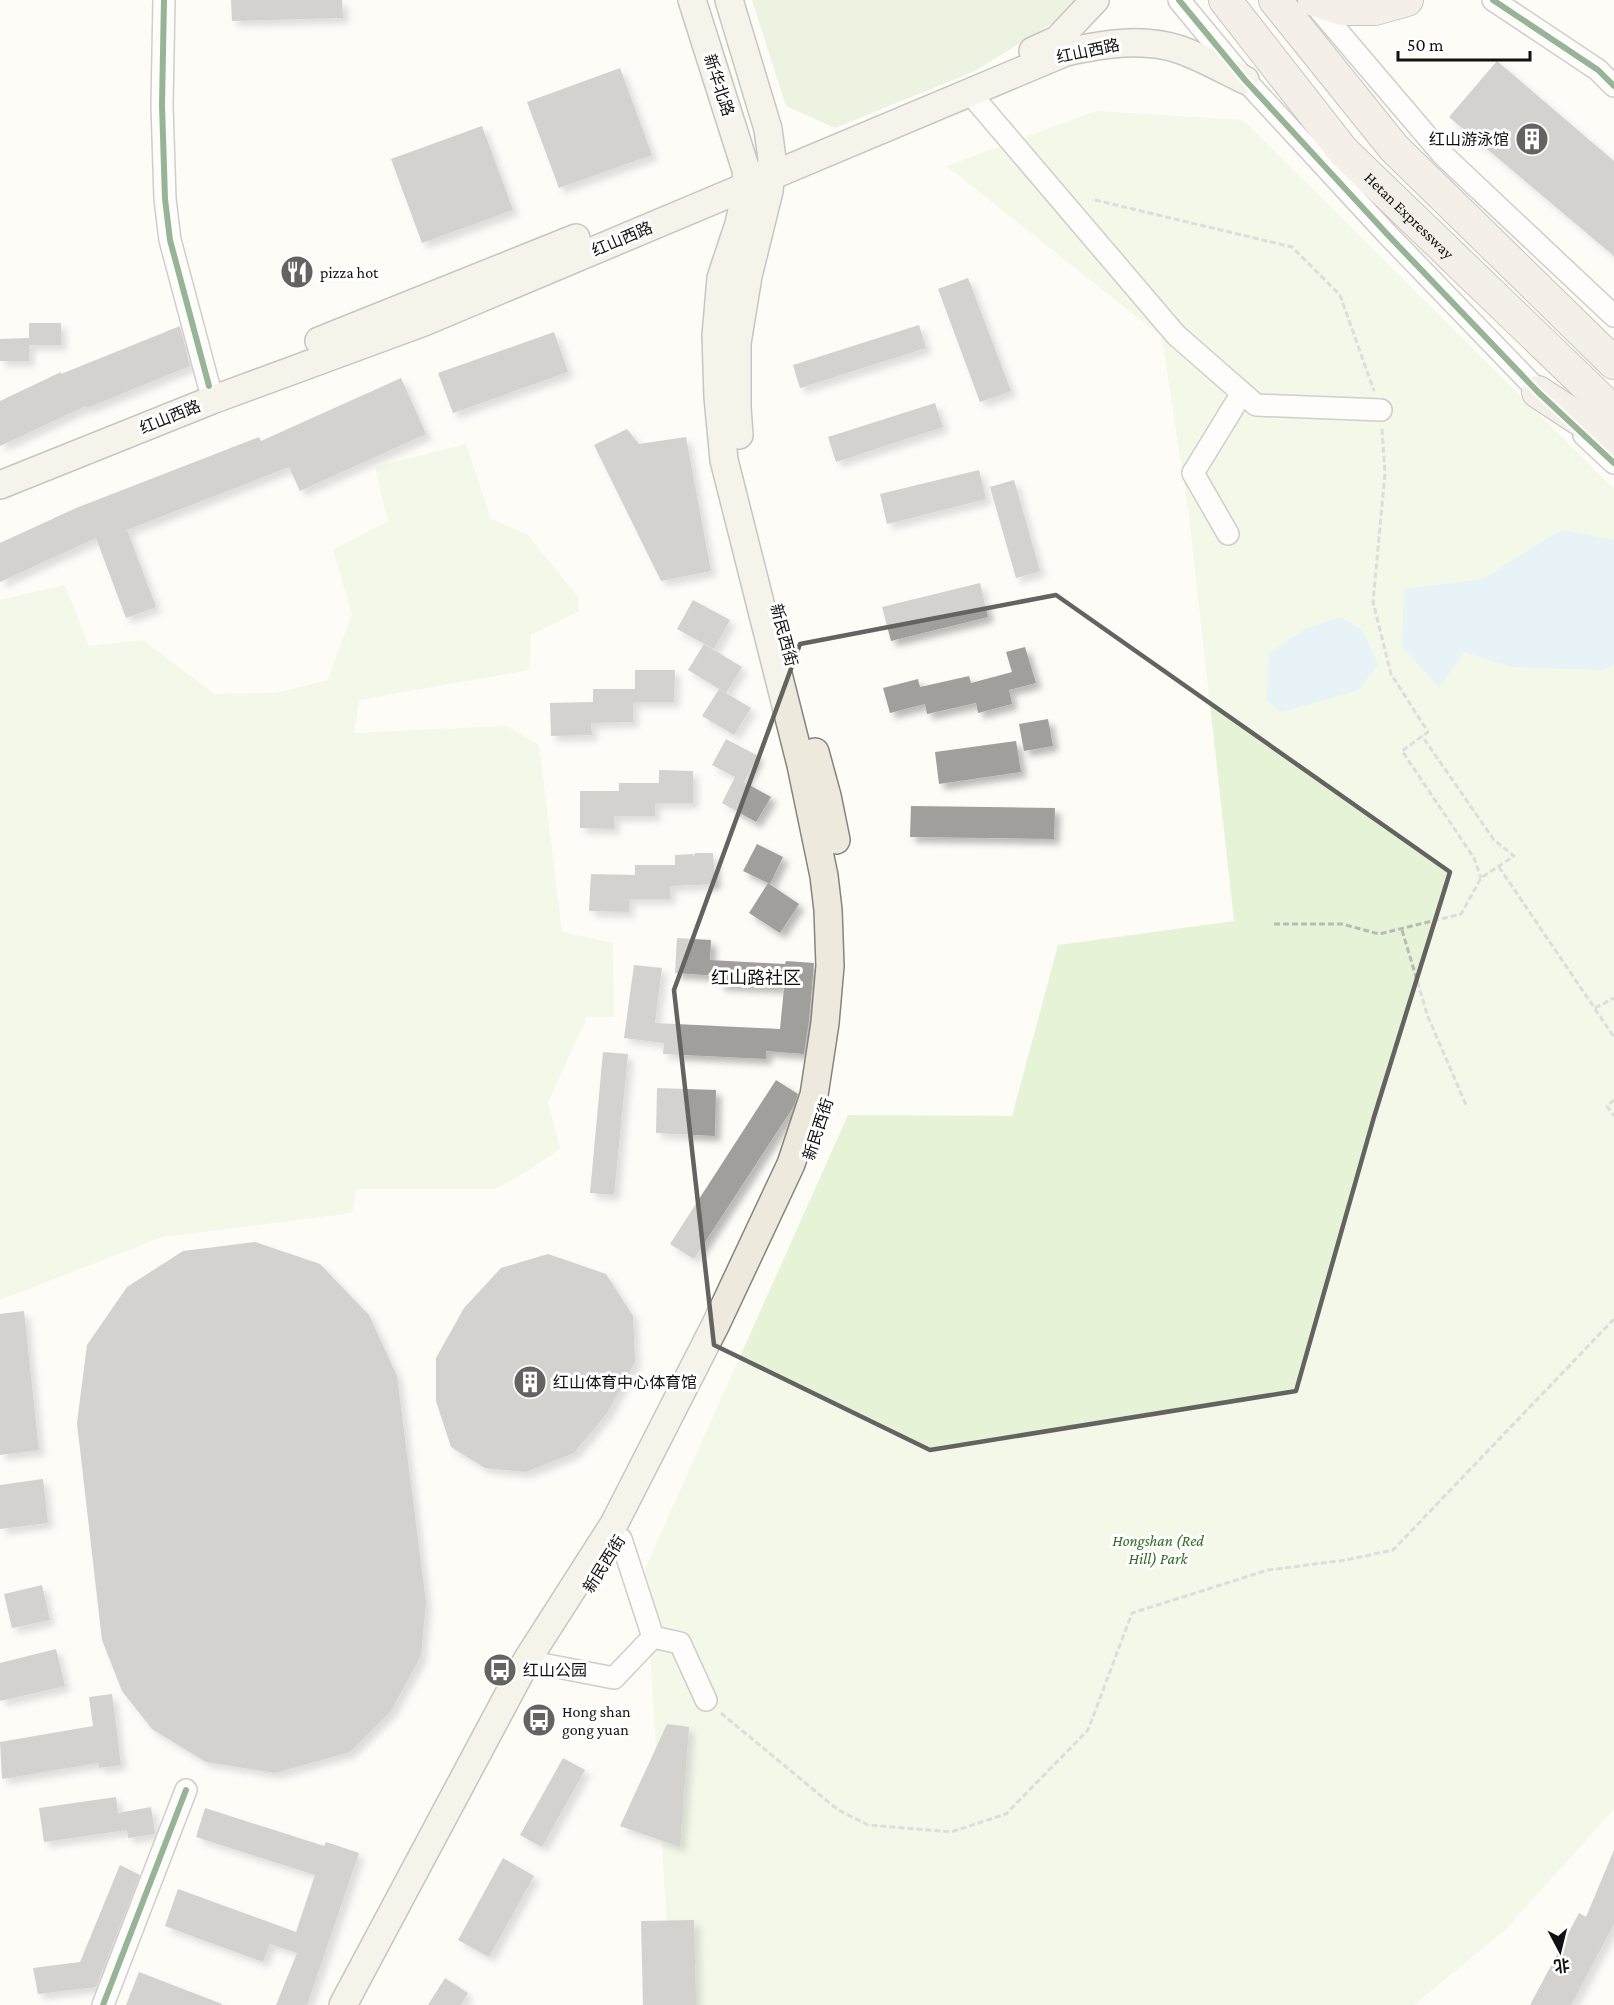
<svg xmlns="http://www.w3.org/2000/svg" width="1614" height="2005" font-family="'Crimson Pro','Noto Sans SC',serif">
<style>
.green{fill:#e7f3d7}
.forest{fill:#d8eac5}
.water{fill:#cde8f7}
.building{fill:#a19f9c;filter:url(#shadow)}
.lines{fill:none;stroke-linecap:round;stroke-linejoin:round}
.minor-casing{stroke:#979795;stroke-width:24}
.major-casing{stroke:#858482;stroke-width:30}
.highway-casing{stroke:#858482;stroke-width:34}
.path{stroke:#b9b9b8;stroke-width:3;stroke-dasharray:6 3;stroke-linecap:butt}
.minor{stroke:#fffffe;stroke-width:21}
.major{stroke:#ede9dc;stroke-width:27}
.highway{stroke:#eae1d8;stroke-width:32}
.cycleway-casing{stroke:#fff;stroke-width:10}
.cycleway{stroke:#1b5e20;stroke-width:6}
.marked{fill:none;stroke:#646362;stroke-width:4.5;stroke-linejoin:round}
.labels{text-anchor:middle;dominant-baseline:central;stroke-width:6;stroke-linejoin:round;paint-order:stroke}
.street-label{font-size:16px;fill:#111;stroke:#fff}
.poi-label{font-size:16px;fill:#111;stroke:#fff;text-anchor:start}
.park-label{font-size:16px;font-style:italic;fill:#2f6b1f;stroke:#fff}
.neighbourhood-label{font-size:18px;fill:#111;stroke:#fff}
</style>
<defs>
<filter id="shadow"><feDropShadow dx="5.5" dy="5.5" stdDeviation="3" flood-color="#0004"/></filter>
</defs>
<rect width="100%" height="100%" fill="#fdfcf7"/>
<g class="green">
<polygon points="1096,111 1243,120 1614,489 1614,1809 1506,1929 1414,2005 672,2005 645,1569 848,1115 1012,1116 1058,945 1234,921 1189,516 1162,337 947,166"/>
<polygon points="466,444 491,519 528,535 578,597 579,611 531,635 529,670 359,700 354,733 506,726 539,745 562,932 613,943 614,1017 587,1017 548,1102 560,1149 532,1168 496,1189 356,1189 352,1213 162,1237 0,1300 0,600 65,585 89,646 143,640 214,694 276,693 328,680 352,614 333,550 388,521 375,467"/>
</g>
<polygon class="forest" points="752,0 1076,0 1067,14 975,71 835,128 786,106"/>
<g class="water">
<polygon points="1561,530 1614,540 1614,663 1604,670 1512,667 1464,652 1439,687 1402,647 1404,589 1483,579"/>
<polygon points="1341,617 1363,631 1378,664 1359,690 1281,712 1267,701 1269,653 1306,629"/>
</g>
<g class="building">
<polygon points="231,0 342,0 343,18 232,21"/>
<polygon points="1497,61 1614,161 1614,256 1449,117"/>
<polygon points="620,68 652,155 559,188 527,102"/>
<polygon points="482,126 513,210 422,243 391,159"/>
<polygon points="968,278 1011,391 980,402 938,289"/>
<polygon points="29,323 61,323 61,345 29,345 29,361 0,361 0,339 29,338"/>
<polygon points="919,325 926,348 800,388 793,365"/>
<polygon points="180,326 190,366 87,408 86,406 0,446 0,401 61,372 61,374"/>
<polygon points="554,332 568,372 453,413 438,373"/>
<polygon points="401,378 426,434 300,491 289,467 127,530 156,607 126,618 96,538 0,582 0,543 76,508 259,437 261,441"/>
<polygon points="935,403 943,427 836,462 828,437"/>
<polygon points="627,429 639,444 686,437 711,571 661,581 594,445"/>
<polygon points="979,470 986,499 887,524 880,494"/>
<polygon points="1014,480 1040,571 1016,578 990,487"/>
<polygon points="980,583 988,617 891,641 882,607"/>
<polygon points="693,600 730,620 714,649 677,629"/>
<polygon points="704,644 742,667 726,693 688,670"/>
<polygon points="1025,647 1036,683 1009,690 1012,704 978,713 976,703 927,714 925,704 890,713 883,688 918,679 920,687 969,676 971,683 1012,672 1006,652"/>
<polygon points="635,670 675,670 674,702 633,702 633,722 591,723 592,735 551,736 550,703 593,702 593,689 635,689"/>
<polygon points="719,689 751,708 734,735 702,716"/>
<polygon points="1048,719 1053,746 1024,751 1019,724"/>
<polygon points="726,739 758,756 744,782 771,797 756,822 722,803 735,777 712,765"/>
<polygon points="1016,741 1021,772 939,784 935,752"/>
<polygon points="659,770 693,771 693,803 655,803 655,816 614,816 614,829 580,828 580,791 619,791 619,783 659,783"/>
<polygon points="911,806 1055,808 1054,839 910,837"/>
<polygon points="757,844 783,857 770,884 743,871"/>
<polygon points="695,853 713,853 715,884 670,886 670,899 629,899 629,912 589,911 591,874 635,875 635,865 675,865 675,855 693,854 693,857"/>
<polygon points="768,883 799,904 780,933 749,913"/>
<polygon points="677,938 711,940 710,960 785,964 786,961 814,963 809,1021 804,1054 766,1051 766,1059 663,1054 664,1043 624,1038 634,965 662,968 655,1023 780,1029 784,988 719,985 719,976 675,973"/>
<polygon points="603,1052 628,1054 614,1195 590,1193"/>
<polygon points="776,1080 798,1094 794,1106 694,1259 670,1244"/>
<polygon points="657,1088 716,1090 715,1136 656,1133"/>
<polygon points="255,1242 320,1264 369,1315 397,1376 426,1602 421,1656 391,1711 350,1752 275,1773 206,1762 152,1729 122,1691 102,1640 77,1423 87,1345 127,1287 183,1251"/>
<polygon points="548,1254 606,1274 633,1316 635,1362 607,1413 574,1453 526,1472 485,1468 451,1447 436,1401 436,1358 464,1308 501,1268"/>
<polygon points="24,1311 39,1450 0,1455 0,1314"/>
<polygon points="43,1479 48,1523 0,1529 0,1485"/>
<polygon points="42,1585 50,1620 12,1628 4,1594"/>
<polygon points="56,1649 65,1686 0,1701 0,1663"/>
<polygon points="112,1694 121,1765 99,1768 98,1763 2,1779 0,1742 93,1726 89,1697"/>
<polygon points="667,1724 689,1727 680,1847 620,1826"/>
<polygon points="563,1758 585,1770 542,1847 520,1835"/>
<polygon points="116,1797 118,1813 151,1807 155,1834 128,1838 127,1830 44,1842 39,1808"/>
<polygon points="205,1808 324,1846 326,1842 359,1853 307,2005 276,2005 297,1953 270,1944 263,1962 165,1926 178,1889 296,1932 315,1875 196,1837"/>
<polygon points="1614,1850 1614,1924 1571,2005 1530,2005 1579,1913 1586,1917"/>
<polygon points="503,1858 534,1876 489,1957 458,1940"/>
<polygon points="120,1865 140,1875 96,1987 38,1994 33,1968 80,1962"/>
<polygon points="694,1920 696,2005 643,2005 641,1921"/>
<polygon points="139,1972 222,2004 221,2005 126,2005"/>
<polygon points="445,1978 468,1993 461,2005 428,2005"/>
</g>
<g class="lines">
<defs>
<g id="minor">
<polyline points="164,0 162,105 165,199 170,240 209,386"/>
<polyline points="1179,0 1245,80 1387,234 1548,401"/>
<polyline points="1493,0 1598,70 1614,86"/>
<polyline points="1312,1 1443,155 1614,316"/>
<polyline points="969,92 1176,335 1256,405 1381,410"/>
<polyline points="1584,435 1614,463"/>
<polyline points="1228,534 1193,473 1242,393"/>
<polyline points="653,1637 680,1643 706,1700"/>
<polyline points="542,1664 614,1678 653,1637 621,1539"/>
<polyline points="103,2005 186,1790"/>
</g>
<g id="major">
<polyline points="729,0 768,129 772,159 769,191 748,276 737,343 737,407 739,435"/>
<polyline points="1033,51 1057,40 1095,0"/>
<polyline points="319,341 576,238"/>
<path d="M0,485L212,400L424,322L1066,52C1104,44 1143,37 1181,50C1203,58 1224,70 1245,80"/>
<polyline points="815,752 827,796 836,840"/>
<polyline points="343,2005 527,1660 614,1524 716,1324 791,1164 814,1095 825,1023 830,966 828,910 824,876 801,765 724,460 718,397 716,336 721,278 739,224 747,186 746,170 692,0"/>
</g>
<g id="highway">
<path id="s1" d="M1225,0L1343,151L1614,412"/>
<polyline points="1275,0 1394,148 1614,363"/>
<polyline points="1314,0 1342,9 1375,9 1407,0"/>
<polyline points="1538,392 1614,442"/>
</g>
</defs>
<use href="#minor" class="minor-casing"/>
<use href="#major" class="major-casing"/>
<use href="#highway" class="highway-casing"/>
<g class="path">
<polyline points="1095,200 1292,247 1340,295 1374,391"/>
<polyline points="1382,429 1385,473 1373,602 1391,674 1428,732 1402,751 1474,858 1481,878"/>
<polyline points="1499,867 1614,1037"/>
<polyline points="1274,924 1342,924 1379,934 1461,914 1481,878 1514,856 1494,840 1422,736"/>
<polyline points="1402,930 1428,1017 1467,1107"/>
<polyline points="1595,1008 1614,998"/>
<polyline points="1614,1100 1607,1106 1614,1116"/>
<polyline points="721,1713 838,1810 868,1825 951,1832 1006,1814 1088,1730 1132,1613 1268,1570 1346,1560 1393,1550 1614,1319"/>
</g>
<use href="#minor" class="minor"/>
<use href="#major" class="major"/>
<use href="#highway" class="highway"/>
<defs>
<g id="cycleway">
<polyline points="164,0 162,105 165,199 170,240 209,386"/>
<polyline points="1179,0 1245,80 1387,234 1538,392 1614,463"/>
<polyline points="1493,0 1598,70 1614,86"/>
<polyline points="103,2005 186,1790"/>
</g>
</defs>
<use href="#cycleway" class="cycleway-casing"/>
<use href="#cycleway" class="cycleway"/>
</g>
<path d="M0 0H1614V2005H0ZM1056,595L1450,872L1374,1117L1296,1391L930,1450L714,1345L674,990L800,644Z" fill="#fdfcf7" fill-opacity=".55" fill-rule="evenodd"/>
<path class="marked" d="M1056,595L1450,872L1374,1117L1296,1391L930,1450L714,1345L674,990L800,644Z"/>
<defs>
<symbol id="building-disc" viewBox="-11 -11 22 22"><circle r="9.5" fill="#646362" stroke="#fff"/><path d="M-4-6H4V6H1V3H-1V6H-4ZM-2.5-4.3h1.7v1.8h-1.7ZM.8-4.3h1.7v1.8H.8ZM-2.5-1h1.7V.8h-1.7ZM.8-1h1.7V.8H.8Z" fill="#fff"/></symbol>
<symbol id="restaurant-disc" viewBox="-11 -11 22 22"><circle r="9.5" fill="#646362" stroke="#fff"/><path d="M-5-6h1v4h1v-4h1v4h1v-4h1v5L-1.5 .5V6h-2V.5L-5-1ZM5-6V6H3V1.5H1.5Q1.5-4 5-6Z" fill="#fff"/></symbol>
<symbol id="bus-disc" viewBox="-11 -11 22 22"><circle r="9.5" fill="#646362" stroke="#fff"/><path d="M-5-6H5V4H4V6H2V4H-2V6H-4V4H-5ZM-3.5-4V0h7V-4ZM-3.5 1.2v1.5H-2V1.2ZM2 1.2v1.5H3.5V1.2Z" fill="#fff"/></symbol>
</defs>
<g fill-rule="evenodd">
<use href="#building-disc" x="1513" y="120" width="38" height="38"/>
<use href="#restaurant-disc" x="278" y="253" width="38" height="38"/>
<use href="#building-disc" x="511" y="1363" width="38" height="38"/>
<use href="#bus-disc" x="481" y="1651" width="38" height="38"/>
<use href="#bus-disc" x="520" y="1701" width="38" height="38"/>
</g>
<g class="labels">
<g class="street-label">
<text transform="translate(1088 51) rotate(-12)">红山西路</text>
<text transform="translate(719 85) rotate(72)">新华北路</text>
<text stroke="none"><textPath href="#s1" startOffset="284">Hetan Expressway</textPath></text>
<text transform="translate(622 239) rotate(-23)">红山西路</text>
<text transform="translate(170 417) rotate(-22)">红山西路</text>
<text transform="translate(784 635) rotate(75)">新民西街</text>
<text transform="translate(818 1129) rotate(-72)">新民西街</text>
<text transform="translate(604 1564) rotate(-58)">新民西街</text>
</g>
<g class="poi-label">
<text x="1509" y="139" text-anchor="end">红山游泳馆</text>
<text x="320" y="272">pizza hot</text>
<text x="553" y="1382">红山体育中心体育馆</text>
<text x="523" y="1670">红山公园</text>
<text x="562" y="1711">Hong shan<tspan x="562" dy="18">gong yuan</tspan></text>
</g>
<g class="park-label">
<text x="1158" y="1540">Hongshan (Red<tspan x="1158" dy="18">Hill) Park</tspan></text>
</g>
<g class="neighbourhood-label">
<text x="756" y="978">红山路社区</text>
</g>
</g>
<g transform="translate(1560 1951) rotate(173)" stroke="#ffffff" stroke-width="4.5" paint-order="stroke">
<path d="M0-4.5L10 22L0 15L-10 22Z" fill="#111111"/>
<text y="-9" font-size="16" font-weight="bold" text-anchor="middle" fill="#111111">北</text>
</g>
<path d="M1398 51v9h132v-9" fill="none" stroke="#111111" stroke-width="3"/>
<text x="1407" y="51" font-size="18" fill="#111111" stroke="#ffffff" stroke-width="4.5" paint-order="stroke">50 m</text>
</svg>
